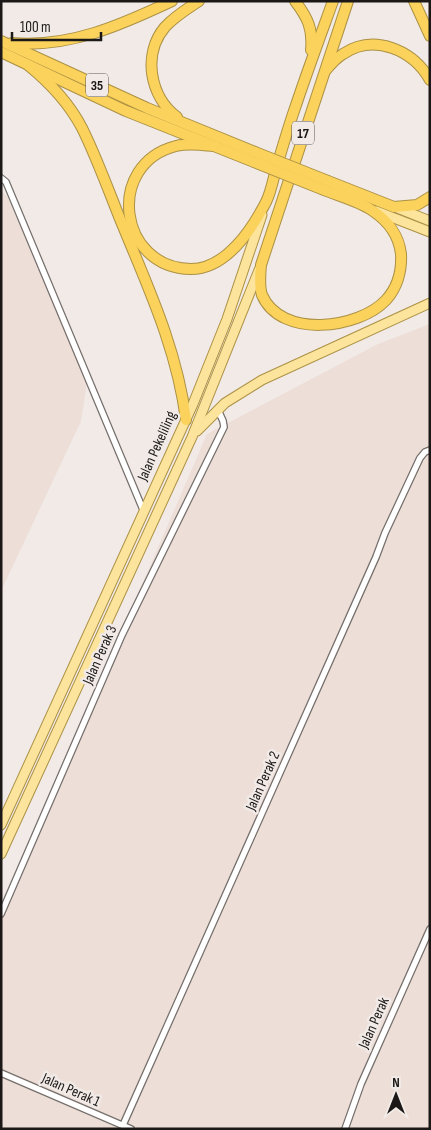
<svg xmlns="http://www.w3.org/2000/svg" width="431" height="1130" font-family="'Sofia Sans Condensed',sans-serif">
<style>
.built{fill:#edded7}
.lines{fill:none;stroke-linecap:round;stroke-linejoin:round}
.street-casing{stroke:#756f6c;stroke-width:8}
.primary-casing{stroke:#ac9144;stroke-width:11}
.highway-casing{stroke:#ac9144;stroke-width:12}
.street{stroke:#fff;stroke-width:5.5}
.primary{stroke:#fce49d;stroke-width:9}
.highway{stroke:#fad25c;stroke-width:10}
.highway-bridge-casing{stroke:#ac9144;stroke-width:12;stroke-linecap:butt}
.highway-bridge{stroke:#fad25c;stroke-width:10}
.labels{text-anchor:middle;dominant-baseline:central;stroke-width:5;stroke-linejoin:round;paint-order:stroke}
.shield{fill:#f1eae7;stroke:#5b5755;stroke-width:1}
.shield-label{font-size:14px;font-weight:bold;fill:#1b1817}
.street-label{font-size:15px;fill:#1b1817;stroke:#f1eae7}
</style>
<rect width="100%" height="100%" fill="#f1eae7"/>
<g class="built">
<polygon points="1,191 7,196 87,382 81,421 1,591"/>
<polygon points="430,324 430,1129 1,1129 1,912 207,434 378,344"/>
</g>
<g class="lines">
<defs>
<g id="street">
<polyline points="1,178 6,182 144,512"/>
<polyline points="1,914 122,635 224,427 223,421 218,410"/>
<polyline points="1,1073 131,1129"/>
<polyline points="123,1125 376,557 385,533 420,458 425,452 430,450"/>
<polyline points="345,1129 361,1084 430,929"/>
</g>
<g id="primary">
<polyline points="395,207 430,221"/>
<polyline points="376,211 430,232"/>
<polyline points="197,431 225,403 262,380 430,303"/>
<polyline points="1,825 193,404 227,319 262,215"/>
<polyline points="1,854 192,437 259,270"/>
</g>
<g id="highway">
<path d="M295,1C308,18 313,29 311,50"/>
<polyline points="414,1 430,36"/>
<polyline points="1,41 147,108 255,152"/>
<path d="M12,43C70,48 121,25 172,1"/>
<polyline points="1,52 126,111 254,162"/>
<path d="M28,65C49,82 69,103 82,128C96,156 108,189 120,219C147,285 177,348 186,420"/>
<path d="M326,70C331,64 336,58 343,54C374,33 413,50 430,80"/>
<path d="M177,117C150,97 142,54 165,27C175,16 187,9 199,1"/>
<path d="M214,146C201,145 189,143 176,146C105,164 118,268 191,269C226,269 252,229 266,202C271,192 273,180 276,169C282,149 288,128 295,108C307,72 320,37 333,1"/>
<polyline points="328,181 394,207 417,205 430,197"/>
<path d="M324,190C339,196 361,202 373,211C388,221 399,236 401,254C402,271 397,288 386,300C359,329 281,339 262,295C259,286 260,275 261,265L348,1"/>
</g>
</defs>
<use href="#street" class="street-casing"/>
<use href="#primary" class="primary-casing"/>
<use href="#highway" class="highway-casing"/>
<use href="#street" class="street"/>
<use href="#primary" class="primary"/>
<use href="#highway" class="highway"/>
<defs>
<g id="highway-bridge">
<polyline points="255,152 328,181"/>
<polyline points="254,162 324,190"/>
</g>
</defs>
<use href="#highway-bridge" class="highway-bridge-casing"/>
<use href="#highway-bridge" class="highway-bridge"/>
</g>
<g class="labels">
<g class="shield">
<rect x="86" y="73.5" width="22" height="23" rx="4"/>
<rect x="292" y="121.5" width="22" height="23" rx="4"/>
</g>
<g class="shield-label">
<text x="97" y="85">35</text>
<text x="303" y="133">17</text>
</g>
<g class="street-label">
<text transform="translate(157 446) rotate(-66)">Jalan Pekeliling</text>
<text transform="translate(100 655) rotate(-66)">Jalan Perak 3</text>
<text transform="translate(263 781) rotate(-66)">Jalan Perak 2</text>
<text transform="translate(374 1023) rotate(-66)">Jalan Perak</text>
<text transform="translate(71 1090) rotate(24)">Jalan Perak 1</text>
</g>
</g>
<rect width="431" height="1130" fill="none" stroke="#1b1817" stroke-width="5"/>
<g transform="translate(396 1095)" stroke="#f1eae7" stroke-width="4" paint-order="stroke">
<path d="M0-4L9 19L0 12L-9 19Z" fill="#1b1817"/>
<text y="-8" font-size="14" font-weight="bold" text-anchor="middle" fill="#1b1817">N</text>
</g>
<path d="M12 32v8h89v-8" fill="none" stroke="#1b1817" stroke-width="2.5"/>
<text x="20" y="32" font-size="15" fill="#1b1817" stroke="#f1eae7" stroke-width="4" paint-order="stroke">100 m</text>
</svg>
